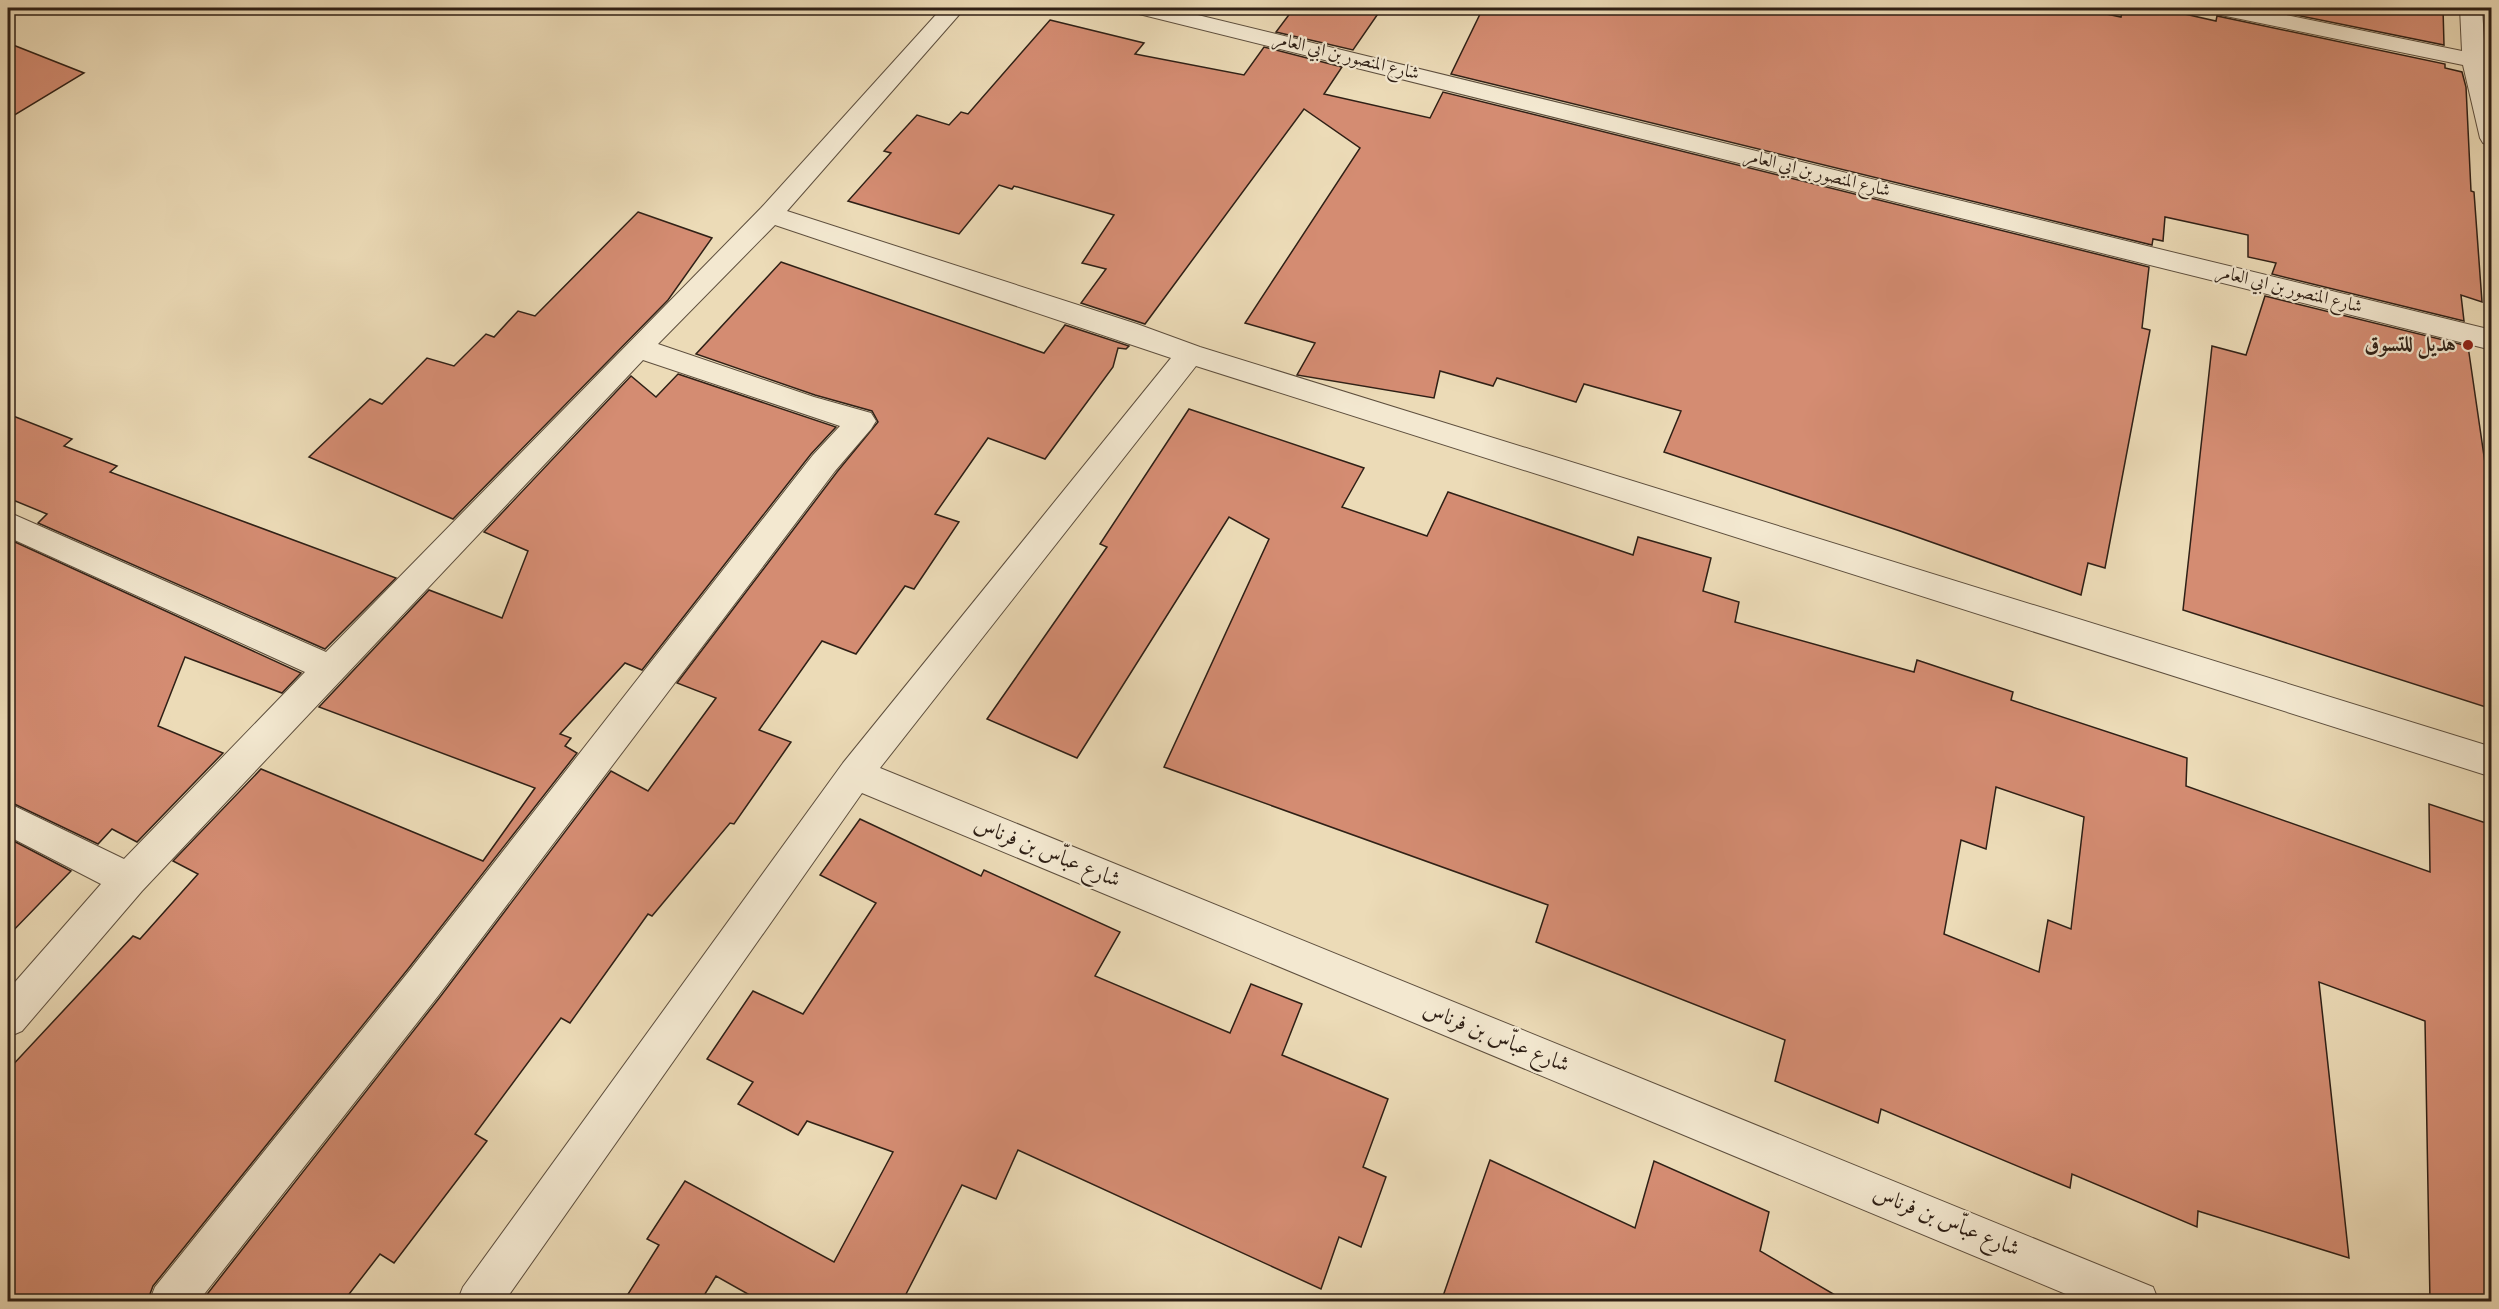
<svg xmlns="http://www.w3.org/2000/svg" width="2499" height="1309" font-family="Vollkorn,Amiri,serif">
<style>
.building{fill:#d48c72;stroke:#2f2016;stroke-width:1.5;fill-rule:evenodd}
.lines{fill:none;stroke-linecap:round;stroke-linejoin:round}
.minor-casing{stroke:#5e4f3e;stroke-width:2}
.minor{fill:#f3e8d0;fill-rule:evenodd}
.poi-dot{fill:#8f2418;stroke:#f3e8d0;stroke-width:2}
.labels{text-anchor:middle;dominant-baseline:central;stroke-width:4.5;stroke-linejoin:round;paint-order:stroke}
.far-street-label{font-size:18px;fill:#2f2016;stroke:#f3e8d0}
.poi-label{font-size:22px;font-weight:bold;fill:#2f2016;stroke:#f3e8d0;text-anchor:end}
.street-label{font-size:22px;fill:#2f2016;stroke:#f3e8d0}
</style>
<rect width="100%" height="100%" fill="#ecdbb7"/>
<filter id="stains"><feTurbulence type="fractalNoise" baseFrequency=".00333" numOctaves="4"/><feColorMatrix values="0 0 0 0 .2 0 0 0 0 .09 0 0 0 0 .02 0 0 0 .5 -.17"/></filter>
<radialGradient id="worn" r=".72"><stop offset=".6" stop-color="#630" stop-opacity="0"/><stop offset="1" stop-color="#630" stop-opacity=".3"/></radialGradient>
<g class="building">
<polygon points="1294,8 1382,8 1353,50 1276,32"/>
<polygon points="1483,8 2078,8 2121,17 2123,8 2158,8 2216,21 2217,16 2445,64 2445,68 2462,72 2466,87 2471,191 2474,192 2482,302 2461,295 2464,321 2272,274 2276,263 2248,257 2248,235 2165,217 2163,241 2153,239 2152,245 1451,74"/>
<polygon points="2261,8 2443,8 2444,45"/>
<polygon points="1050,20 1144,43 1135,54 1244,75 1264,47 1342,67 1324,94 1430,118 1443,92 2149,267 2142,328 2150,330 2105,568 2088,563 2081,595 1900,531 1664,452 1681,411 1584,384 1576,402 1497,378 1493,386 1440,371 1434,398 1297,375 1315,343 1245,323 1360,148 1304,109 1145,324 1081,303 1106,269 1082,263 1114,215 1014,186 1012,189 999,185 959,234 848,201 891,153 884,151 917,115 949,125 961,112 968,114"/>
<polygon points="8,43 84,73 8,119"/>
<polygon points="638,212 712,238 668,300 453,519 309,457 370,399 382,404 427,358 454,366 486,334 494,337 518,311 535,316"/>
<polygon points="781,262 1038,351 1044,353 1065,325 1129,346 1126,349 1118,348 1113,367 1045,459 988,438 935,514 959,522 914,589 905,586 856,654 822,641 759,730 791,742 734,824 730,823 652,916 648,914 570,1023 561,1018 475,1134 487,1141 394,1263 380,1254 343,1302 201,1302 440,997 611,771 648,791 716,698 677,683 837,472 878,422 872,411 815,395 696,354"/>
<polygon points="2265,296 2468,346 2492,511 2492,709 2183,610 2212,346 2246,355"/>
<polygon points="678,374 836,427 811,454 642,670 625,663 560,734 571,738 565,746 577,753 408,969 153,1286 147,1302 8,1302 8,1070 133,936 140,939 198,874 173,861 261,769 483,861 535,788 319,707 429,590 502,618 528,551 484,532 631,376 656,397"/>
<path d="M1189,409L1364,468L1342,507L1427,536L1448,492L1633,555L1638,537L1711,558L1703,591L1739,602L1735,622L1914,672L1917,660L2013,692L2011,700L2187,758L2186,786L2430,872L2429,804L2492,825V1302H2430L2425,1021L2319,982L2349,1258L2198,1211L2197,1227L2072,1174L2070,1188L1881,1109L1878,1123L1775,1081L1785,1040L1536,942L1548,905L1164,767L1269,539L1229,517L1077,758L987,719L1107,547L1100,544ZM1996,787L2084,817L2071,929L2048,920L2039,972L1944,934L1961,840L1986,849Z"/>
<polygon points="8,414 72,439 64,446 117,466 110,472 396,578 325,649 38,523 47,514 8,498"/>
<polygon points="15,542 301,673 282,693 185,657 158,726 223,753 137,842 112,829 98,844 8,801 8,549"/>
<polygon points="860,819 981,876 984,870 1120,932 1095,976 1230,1033 1251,984 1302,1004 1282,1055 1388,1099 1363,1167 1386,1177 1361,1247 1339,1237 1321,1289 1018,1150 996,1199 962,1185 903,1300 906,1302 762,1302 716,1276 700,1302 623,1302 659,1245 647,1239 685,1181 834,1262 893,1152 807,1121 798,1135 738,1104 753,1082 707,1059 753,991 803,1014 876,903 820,875"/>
<polygon points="8,838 71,871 8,936"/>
<polygon points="1490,1160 1635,1228 1654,1161 1769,1212 1760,1251 1847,1302 1441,1302"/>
</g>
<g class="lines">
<defs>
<g id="minor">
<polygon points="942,8 965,8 787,211 1137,324 1200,347 2492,747 2492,777 1196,366 880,768 2153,1287 2159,1302 2085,1302 862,793 504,1302 457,1302 463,1287 843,763 1171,358 775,225 658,344 814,397 871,413 876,421 871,429 835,471 438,996 198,1302 149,1302 155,1287 410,970 813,455 840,426 643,360 142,891 22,1031 8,1037 8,990 101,884 8,836 8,803 124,859 305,672 8,537 8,512 326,652 761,208"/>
<polygon points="1132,8 1169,8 2492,330 2492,350 1135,13"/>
<polygon points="2210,8 2252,8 2462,51 2460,8 2482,8 2485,56 2492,57 2492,71 2488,70 2492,85 2492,146 2483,143 2480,138 2463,65 2221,15 2213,13"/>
</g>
</defs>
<use href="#minor" class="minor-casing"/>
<use href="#minor" class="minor"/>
</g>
<circle class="poi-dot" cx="2468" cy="345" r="6"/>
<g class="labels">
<g class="far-street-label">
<text transform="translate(1346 57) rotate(14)">شارع المنصور بن ابي العامر</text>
<text transform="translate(1817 174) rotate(14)">شارع المنصور بن ابي العامر</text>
<text transform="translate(2289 290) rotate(14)">شارع المنصور بن ابي العامر</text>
</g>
<g class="poi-label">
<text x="2456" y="345">هديل للتسوق</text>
</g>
<g class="street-label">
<text transform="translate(1047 853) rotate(22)">شارع عباّس بن فرناس</text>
<text transform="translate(1496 1038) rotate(22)">شارع عباّس بن فرناس</text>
<text transform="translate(1946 1222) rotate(22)">شارع عباّس بن فرناس</text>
</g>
</g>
<rect width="2499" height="1309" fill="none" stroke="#ecdbb7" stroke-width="30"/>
<rect x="9" y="9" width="2481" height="1291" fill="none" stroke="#2f2016" stroke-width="3"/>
<rect x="15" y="15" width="2469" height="1279" fill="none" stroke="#2f2016" stroke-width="1.5"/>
<rect width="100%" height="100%" filter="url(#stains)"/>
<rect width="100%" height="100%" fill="url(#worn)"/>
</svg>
